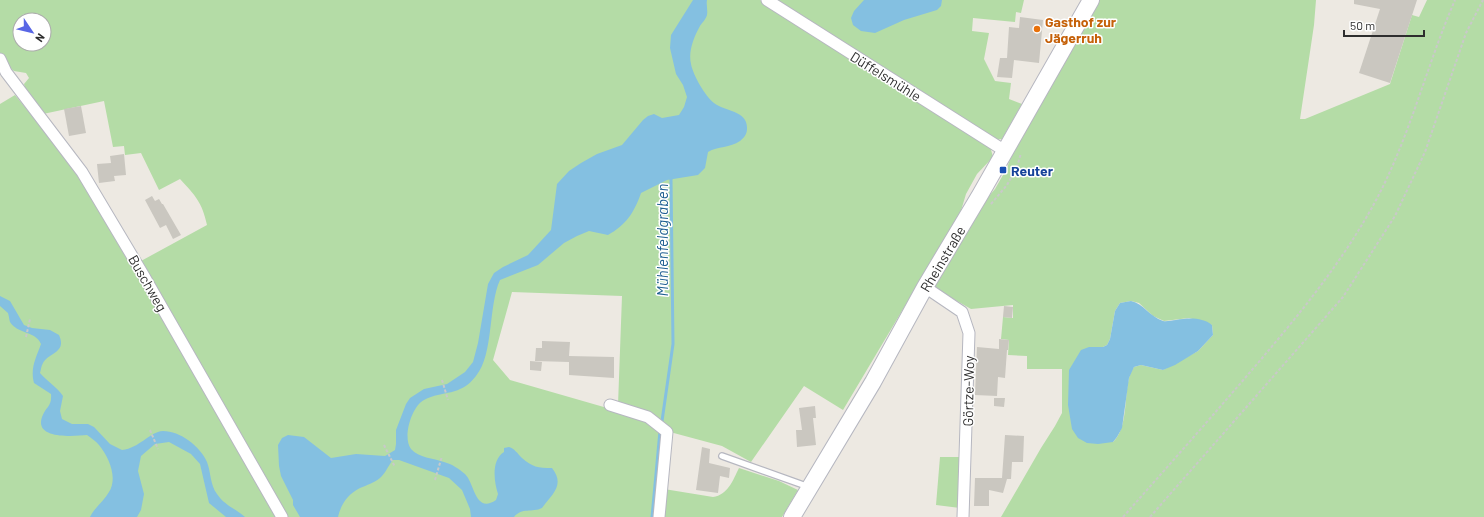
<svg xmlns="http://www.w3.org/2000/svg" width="1484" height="517" font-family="Barlow,sans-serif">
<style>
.green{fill:#b4dca6;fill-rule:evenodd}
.water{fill:#84c0e1}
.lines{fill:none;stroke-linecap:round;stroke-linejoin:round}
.stream{stroke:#84c0e1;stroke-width:3}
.building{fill:#cac7c0}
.lane-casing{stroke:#b6b7c0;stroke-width:8}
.street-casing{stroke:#b6b7c0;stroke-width:13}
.secondary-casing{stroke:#b6b7c0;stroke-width:18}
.path{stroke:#c9c9c9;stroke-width:2;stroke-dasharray:3 2;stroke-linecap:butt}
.lane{stroke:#fff;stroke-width:5.5}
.street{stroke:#fff;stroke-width:11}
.secondary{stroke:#fff;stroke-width:16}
.food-dot{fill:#e8710a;stroke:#fff;stroke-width:1.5}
.transit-dot{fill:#1a4fb4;stroke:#fff;stroke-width:1.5}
.labels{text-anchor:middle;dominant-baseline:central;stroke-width:3;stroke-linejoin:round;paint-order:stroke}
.food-label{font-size:14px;font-weight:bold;fill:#c56008;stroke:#fff;text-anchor:start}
.street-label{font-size:14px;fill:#2e2e2e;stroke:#fff}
.transit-label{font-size:14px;font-weight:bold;fill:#164399;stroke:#fff;text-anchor:start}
.water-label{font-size:15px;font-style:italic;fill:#1f6091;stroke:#fff}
</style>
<rect width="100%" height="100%" fill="#ede9e2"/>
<g class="green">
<path d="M0,0H760L990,146L993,157L977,174L966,194L957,224L915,289L843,410L804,386L751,462L722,446L670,432L618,405L622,296L512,292L493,360L510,380L635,416L662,432L654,517H288L141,261L207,225C202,202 195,195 180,179L159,190L141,153L125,155L124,146L113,147L104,101L43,114L26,92L24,84L29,78L26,73L14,71L4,63L0,53ZM20,20H44V44H20Z"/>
<polygon points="772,0 1024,0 1021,13 1016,12 1015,22 973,18 972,31 989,33 984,59 995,81 1011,83 1009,99 1022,104 1002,139 994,140"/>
<path d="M1097,0H1316L1314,25L1300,119H1305L1390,84L1412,15L1419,17L1427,0H1484V517H1001L1041,448L1055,426L1062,413V369H1027V356L1008,355L1009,340L1001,339L1003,317L1013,318V305L971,309L943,293L939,300L926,295L970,218L995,189L1007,168L1019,134ZM1131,301L1139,303L1153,316L1164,321L1189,318L1212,325L1213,335L1198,351L1163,370L1141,365L1134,367C1132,370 1130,374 1129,378C1124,397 1128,428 1113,442L1089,347H1103L1107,345L1110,339L1115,311L1120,303Z"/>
<polygon points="15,95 71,163 126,254 277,517 0,517 0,104"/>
<polygon points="940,457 962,457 960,508 936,505"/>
<path d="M739,468L779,481L798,490L782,517H662L664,489L713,497C728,495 733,480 739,468Z"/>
</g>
<g class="water">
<path d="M693,0H707C706,5 708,10 707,15C706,19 702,23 700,26C694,37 688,51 691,64C693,75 705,96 714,103C725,112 748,110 747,129C747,134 744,138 740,141C730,148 718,146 708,152L705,168L698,175L667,180L641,193C634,213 626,225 608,235L589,231L577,236L564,243L538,265L500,280C488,306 494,354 476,376C460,397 443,390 424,400C412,406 402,437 411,449C419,458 433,458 444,462C452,464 459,469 465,474C475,484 475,514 496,500L498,494C494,482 491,460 504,452V448L509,447C515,449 517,453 522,458C532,467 538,468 552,468C565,485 553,493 542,508C532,513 522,507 514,517H471L470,509L462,490L449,478L399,460H393C388,466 385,474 380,478C374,483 367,485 360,488C348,494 341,504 338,517H300L293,505V500L281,476L279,466L278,445L282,438L288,435L304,437L331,458L356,454L385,456L395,450L396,444V430L406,404L410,398L424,389L447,384L465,372L473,362L478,343L488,284L494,273L503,267L528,255L551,230L557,184L569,171L581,163L597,154L622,145L643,120L648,116L654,114L662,118L679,115L684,107L687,97L683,85L676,74L670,48L671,35Z"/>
<polygon points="864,0 942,0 941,6 937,10 904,20 875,33 861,31 853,25 851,18 854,11"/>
<path d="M0,296L10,301L24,325L32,328L50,330L59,335C67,353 49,352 43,363C41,366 41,370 40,373C47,381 57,387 63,396L60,411L62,419L72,424H88L94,427L110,444L122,450C140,448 149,432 163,431C180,431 200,446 207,462C211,472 210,485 217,494C224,505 236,509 245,517H226L209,503L200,464L191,454L169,442L155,444L141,456L138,471L144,494L141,510L137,517H90C95,507 104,501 109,492C118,478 109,457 99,445C96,441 91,438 87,435C75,436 34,440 42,417C46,406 52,407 51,394L34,383C30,368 36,358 41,344C36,331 17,334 10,322C9,319 9,316 8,313L0,306Z"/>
<path d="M1131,301C1144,304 1150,317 1163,321C1167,322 1172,320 1176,320C1188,318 1202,317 1212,325L1213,335L1198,351L1175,365L1163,370L1141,365L1134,367L1129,378L1122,428L1117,437L1113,442L1098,444L1087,443L1078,438L1072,429L1068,405L1069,370L1081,350L1089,347H1103L1107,345L1110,339L1115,311L1120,303Z"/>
</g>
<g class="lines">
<g class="stream">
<polyline points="662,421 673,344 671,179 673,176"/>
<polyline points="652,517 660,431"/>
</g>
</g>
<g class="building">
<polygon points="1354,0 1417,0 1390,83 1359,73 1380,9 1354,4"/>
<polygon points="1020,17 1043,20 1039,63 1014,60 1012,78 997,77 1000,58 1007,58 1009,27 1019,28"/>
<polygon points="81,106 86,133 69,136 64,109"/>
<polygon points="124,154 126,175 114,176 115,181 99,183 97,164 111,163 110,156"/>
<polygon points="152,196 155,201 159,199 162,204 163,204 181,235 173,239 166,225 160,228 145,200"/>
<polygon points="1004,306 1013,307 1012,318 1003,317"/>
<polygon points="999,339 1009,340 1008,350 1007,350 1005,378 998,377 997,396 975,395 977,347 999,349"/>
<polygon points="542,341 570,342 569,356 614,357 614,378 569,375 569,362 535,361 536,348 542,348"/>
<polygon points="530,361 542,362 541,371 530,370"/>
<polygon points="994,398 1005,398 1004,407 994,406"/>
<polygon points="815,406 816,418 813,418 816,445 797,447 796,430 802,430 799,408"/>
<polygon points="1005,435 1024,436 1023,462 1012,462 1011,479 1007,479 1003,493 989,490 989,506 974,506 975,478 1002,478"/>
<polygon points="702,447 710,449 709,463 730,468 729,478 720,476 718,493 696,490"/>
</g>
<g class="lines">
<defs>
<polyline id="lane" points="722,456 809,487"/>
<g id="street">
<polyline points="767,0 1005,151"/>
<polyline points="0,59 6,72 82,172 144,276 282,517"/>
<polyline points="925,287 962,312 969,333 963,517"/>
<polyline points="610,405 648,417 667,432 659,517"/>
</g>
<g id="secondary">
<path id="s1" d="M792,517L873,382L925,287L980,195L1091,0"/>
</g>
</defs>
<use href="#lane" class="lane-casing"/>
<use href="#street" class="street-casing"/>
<use href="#secondary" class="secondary-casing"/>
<g class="path">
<polyline points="991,204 1007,185 1017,167 1021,153"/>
<polyline points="26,337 30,319"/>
<polyline points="442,380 448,400"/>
<polyline points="150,430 158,449"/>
<polyline points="384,445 395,467"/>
<polyline points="435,480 442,456"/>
<path d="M1123,517C1170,464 1217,411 1263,357C1302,311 1340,264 1370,211C1408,145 1425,69 1455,0"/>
<polyline points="1150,517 1343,297 1395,216 1425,152 1466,33 1483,0"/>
</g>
<use href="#lane" class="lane"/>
<use href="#street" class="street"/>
<use href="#secondary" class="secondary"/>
</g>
<circle class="food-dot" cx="1037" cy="29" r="4"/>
<rect class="transit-dot" x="999" y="166" width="8" height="8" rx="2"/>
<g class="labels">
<g class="food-label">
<text x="1045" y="21">Gasthof zur<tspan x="1045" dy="16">Jägerruh</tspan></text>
</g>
<g class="street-label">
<text transform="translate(886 76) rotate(32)">Düffelsmühle</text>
<text stroke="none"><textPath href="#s1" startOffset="299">Rheinstraße</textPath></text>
<text transform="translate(148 283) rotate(60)">Buschweg</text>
<text transform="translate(968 391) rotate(-89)">Görtze-Woy</text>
</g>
<g class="transit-label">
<text x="1011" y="170">Reuter</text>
</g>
<g class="water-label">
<text transform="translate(662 240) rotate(-90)">Mühlenfeldgraben</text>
</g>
</g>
<g transform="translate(32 32) rotate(125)"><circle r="19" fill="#ffffff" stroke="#ababab"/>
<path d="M0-3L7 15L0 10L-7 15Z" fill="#5866e5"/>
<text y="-6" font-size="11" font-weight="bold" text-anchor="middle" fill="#2e2e2e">N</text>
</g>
<path d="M1344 30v6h80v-6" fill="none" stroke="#2e2e2e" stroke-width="2"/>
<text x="1350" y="30" font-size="12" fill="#2e2e2e" stroke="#ffffff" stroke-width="3" paint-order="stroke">50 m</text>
</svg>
